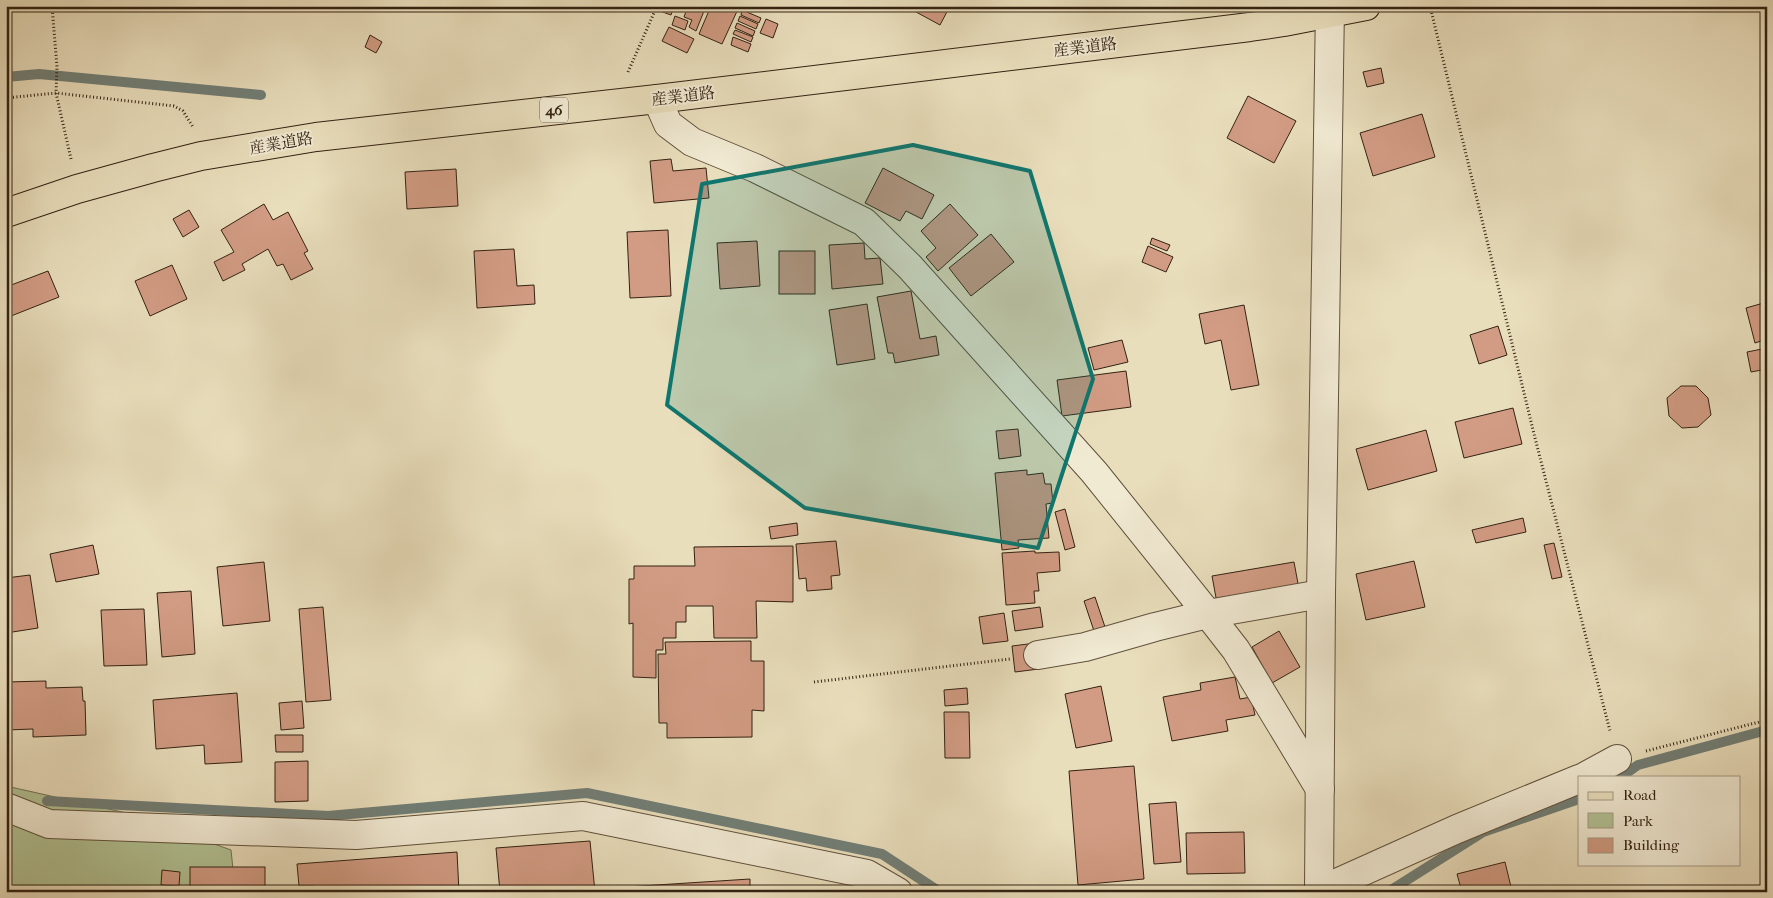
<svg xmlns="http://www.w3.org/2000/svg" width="1773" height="898" font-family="'IM FELL French Canon','Noto Serif JP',serif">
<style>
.green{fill:#b2c294;stroke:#727253}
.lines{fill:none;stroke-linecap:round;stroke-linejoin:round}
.stream{stroke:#717e76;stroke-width:10}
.building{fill:#d29c84;stroke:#332212}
.minor-casing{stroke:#60513c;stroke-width:30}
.major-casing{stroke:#332212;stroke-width:30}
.path{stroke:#332212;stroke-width:3;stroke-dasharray:1 2.5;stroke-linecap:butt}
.minor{stroke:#f1ead3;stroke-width:28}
.major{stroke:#e9debc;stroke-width:28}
.marked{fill:#0f766e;fill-opacity:0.2;stroke:#0f766e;stroke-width:4;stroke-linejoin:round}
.labels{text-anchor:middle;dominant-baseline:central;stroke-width:4;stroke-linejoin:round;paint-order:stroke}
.shield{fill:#f1ead3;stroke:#6c5e4c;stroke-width:1}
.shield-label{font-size:15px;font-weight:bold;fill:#332212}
.street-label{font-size:16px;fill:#332212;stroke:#f1ead3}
</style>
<rect width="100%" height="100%" fill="#e9debc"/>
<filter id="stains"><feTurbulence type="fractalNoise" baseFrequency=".004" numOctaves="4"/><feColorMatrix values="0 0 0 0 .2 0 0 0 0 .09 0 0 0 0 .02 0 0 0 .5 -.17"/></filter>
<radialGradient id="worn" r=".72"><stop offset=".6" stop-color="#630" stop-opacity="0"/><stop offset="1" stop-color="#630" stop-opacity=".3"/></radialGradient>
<polygon class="green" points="6,786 131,814 231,850 235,888 229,892 6,892"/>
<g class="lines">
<g class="stream">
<polyline points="6,77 39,74 261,95"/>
<polyline points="1621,777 1638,765 1767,730"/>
<polyline points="47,801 328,816 587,793 882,854 940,892"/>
<polyline points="1388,892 1483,832 1579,799"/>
</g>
</g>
<g class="building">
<polygon points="661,6 674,6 671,15 660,11"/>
<polygon points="688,6 706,6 696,31 689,27 692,20 684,17"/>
<polygon points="711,6 731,6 738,9 722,44 699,34"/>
<polygon points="905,6 950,6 940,25"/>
<polygon points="742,10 761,18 759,23 741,15"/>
<polygon points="675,16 688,21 685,30 672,25"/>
<polygon points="740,16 758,24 756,29 738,21"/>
<polygon points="766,19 778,24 773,38 760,33"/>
<polygon points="737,23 755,31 753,36 735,28"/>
<polygon points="669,27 694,39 687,53 662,41"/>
<polygon points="735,30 753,37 751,42 733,34"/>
<polygon points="370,35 382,42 376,53 365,47"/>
<polygon points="733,37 751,44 748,52 731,45"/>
<polygon points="1381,68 1384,83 1367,87 1363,72"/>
<polygon points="1248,96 1296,121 1274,163 1227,138"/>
<polygon points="1422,114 1435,157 1373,176 1360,133"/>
<polygon points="671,159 673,171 706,168 709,198 654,203 650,161"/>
<polygon points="883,168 934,195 922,219 906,211 900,221 865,203"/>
<polygon points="456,169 458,206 407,209 405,172"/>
<polygon points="264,204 273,220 288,212 308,251 304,253 313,269 291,280 283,264 277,266 268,249 242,264 245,270 223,281 214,262 234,252 221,230"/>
<polygon points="950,204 978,235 938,271 926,257 936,248 921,231"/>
<polygon points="189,210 199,227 183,237 173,219"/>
<polygon points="668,230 671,296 630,298 627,232"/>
<polygon points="991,234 1014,262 971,296 949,268"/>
<polygon points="1152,238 1170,245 1167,251 1150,244"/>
<polygon points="757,241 760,286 720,289 717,243"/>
<polygon points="864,243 865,259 880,258 883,284 832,289 829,245"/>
<polygon points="1148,246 1173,257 1166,272 1142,262"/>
<polygon points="514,249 517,286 534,285 535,304 477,308 474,251"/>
<rect x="779" y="251" width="36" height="43"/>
<polygon points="172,265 187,299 150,316 135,281"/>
<polygon points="48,271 59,297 6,318 6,287"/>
<polygon points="911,291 920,339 936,336 939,355 895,363 893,353 888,353 877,297"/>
<polygon points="1767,302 1767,339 1755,343 1746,308"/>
<polygon points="867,304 875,359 837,365 829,310"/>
<polygon points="1244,305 1259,385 1231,390 1221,340 1205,344 1199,314"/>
<polygon points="1498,326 1507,355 1479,364 1470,335"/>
<polygon points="1122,340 1128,362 1094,370 1088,348"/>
<polygon points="1767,348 1767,369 1751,372 1747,352"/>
<polygon points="1126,371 1131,407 1062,416 1057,380"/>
<polygon points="1681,386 1696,386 1708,398 1711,415 1698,427 1682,428 1669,416 1667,398"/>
<polygon points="1513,408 1522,444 1464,458 1455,422"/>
<polygon points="1018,429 1021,456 999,459 996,431"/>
<polygon points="1426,430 1437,471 1368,490 1356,449"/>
<polygon points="1027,470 1027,475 1043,473 1045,484 1051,484 1053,503 1046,504 1049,538 1018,540 1019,548 1002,550 995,473"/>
<polygon points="1065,509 1075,547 1065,550 1055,512"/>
<polygon points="1523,518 1526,532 1476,543 1472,530"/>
<polygon points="797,523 798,535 771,539 769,527"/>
<polygon points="836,541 840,575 831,576 832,589 807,591 806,578 799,579 796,544"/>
<polygon points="1554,543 1562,577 1552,579 1544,545"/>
<polygon points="93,545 99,574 56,582 50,554"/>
<polygon points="793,546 793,602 756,601 757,638 714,638 713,606 686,606 686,622 676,622 676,638 663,638 663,650 656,650 656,678 633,677 633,623 629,624 629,579 634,579 634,566 695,566 694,547"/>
<polygon points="1035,551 1035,553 1059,552 1060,571 1037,573 1039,591 1034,591 1035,603 1006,605 1002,553"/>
<polygon points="1414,561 1425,607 1366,620 1356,574"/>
<polygon points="264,562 270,621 223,626 217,567"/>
<polygon points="1294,562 1299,589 1217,603 1212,576"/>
<polygon points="30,575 38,628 6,633 6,578"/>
<polygon points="191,591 195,654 162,657 157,593"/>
<polygon points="1095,597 1106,630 1095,634 1084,601"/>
<polygon points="323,607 331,700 306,702 299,609"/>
<polygon points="1040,607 1043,627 1015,631 1012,611"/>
<polygon points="144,609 147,665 104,666 101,610"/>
<polygon points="1004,613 1008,641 983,644 979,617"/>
<polygon points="1279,631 1300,667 1272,683 1252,647"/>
<polygon points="751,641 751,661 764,661 764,711 752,710 752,737 667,738 667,723 659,723 658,654 666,654 665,642"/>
<polygon points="1036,643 1039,669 1015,672 1012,646"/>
<polygon points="1235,677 1240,699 1251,697 1255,715 1226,720 1228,731 1172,741 1163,697 1201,690 1200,683"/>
<polygon points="46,681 46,688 82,687 83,701 85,701 86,735 33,737 33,729 6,730 6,682"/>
<polygon points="1101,686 1112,741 1076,748 1065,694"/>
<polygon points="967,688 968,704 945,706 944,690"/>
<polygon points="237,693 242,762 205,764 204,745 156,749 153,700"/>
<polygon points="302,701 304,728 281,730 279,703"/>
<polygon points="944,712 969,712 970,758 945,758"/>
<polygon points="275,735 303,735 303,752 276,752"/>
<polygon points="308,761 308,801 275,802 275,762"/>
<polygon points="1134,766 1144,879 1078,885 1069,771"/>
<polygon points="1176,802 1181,862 1154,864 1149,804"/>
<polygon points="1244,832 1245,873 1187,874 1186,833"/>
<polygon points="590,841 595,892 500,892 496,848"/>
<polygon points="457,852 459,892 315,892 314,886 299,886 297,864"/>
<polygon points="1505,862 1512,891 1462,892 1457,874"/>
<rect x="190" y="867" width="75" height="25"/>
<polygon points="162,870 180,872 179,886 161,885"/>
<polygon points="750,879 750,892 595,892 594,889"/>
</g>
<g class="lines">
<defs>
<g id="minor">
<polyline points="657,99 668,124 692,142 755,168 864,222 910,267 1094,472 1208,614 1236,650 1320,789"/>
<polyline points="1038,655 1085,647 1155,627 1208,614 1321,594"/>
<polyline points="1584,777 1617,759"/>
<polyline points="6,807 49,824 356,835 583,816 867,874 898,892"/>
<polyline points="1319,891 1457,829 1579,779"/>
<polyline points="1319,892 1321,594 1330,6"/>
</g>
<polyline id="major" points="6,213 77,189 153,168 201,156 316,137 657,99 1250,27 1284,22 1366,6"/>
</defs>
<use href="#minor" class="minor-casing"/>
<use href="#major" class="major-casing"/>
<g class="path">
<polyline points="52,6 57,67 56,93 71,159"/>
<polyline points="1430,6 1534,434 1610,731"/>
<polyline points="628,72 657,6"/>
<polyline points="6,98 56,93 174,106 183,111 193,127"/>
<polyline points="814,682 1010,659"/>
<polyline points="1646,751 1767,720"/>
</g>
<use href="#minor" class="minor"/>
<use href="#major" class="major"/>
</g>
<path class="marked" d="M913,145L1030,171L1093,379L1038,548L805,508L667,405L702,184Z"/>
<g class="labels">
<rect class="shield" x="540" y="97.5" width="28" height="25" rx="4"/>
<g class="shield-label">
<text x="554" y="110">46</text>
</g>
<g class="street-label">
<text transform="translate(1085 47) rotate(-7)">産業道路</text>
<text transform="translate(683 96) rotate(-7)">産業道路</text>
<text transform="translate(281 143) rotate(-10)">産業道路</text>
</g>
</g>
<rect width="1773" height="898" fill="none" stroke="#e9debc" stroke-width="25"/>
<rect x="8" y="8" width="1758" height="883" fill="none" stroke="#332212" stroke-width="2.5"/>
<rect x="12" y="12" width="1748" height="873" fill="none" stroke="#332212"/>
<rect x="1578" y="776" width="162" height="90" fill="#f1ead3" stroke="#a59a86"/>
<rect x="1588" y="792" width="25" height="8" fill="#e9debc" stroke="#a59a86"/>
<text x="1623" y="800" font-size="15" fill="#332212">Road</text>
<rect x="1588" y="813" width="25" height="15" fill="#b2c294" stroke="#a59a86"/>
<text x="1623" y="826" font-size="15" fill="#332212">Park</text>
<rect x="1588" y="838" width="25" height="15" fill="#d29c84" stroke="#a59a86"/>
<text x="1623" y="850" font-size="15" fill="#332212">Building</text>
<rect width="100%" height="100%" filter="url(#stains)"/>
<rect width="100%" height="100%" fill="url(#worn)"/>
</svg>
